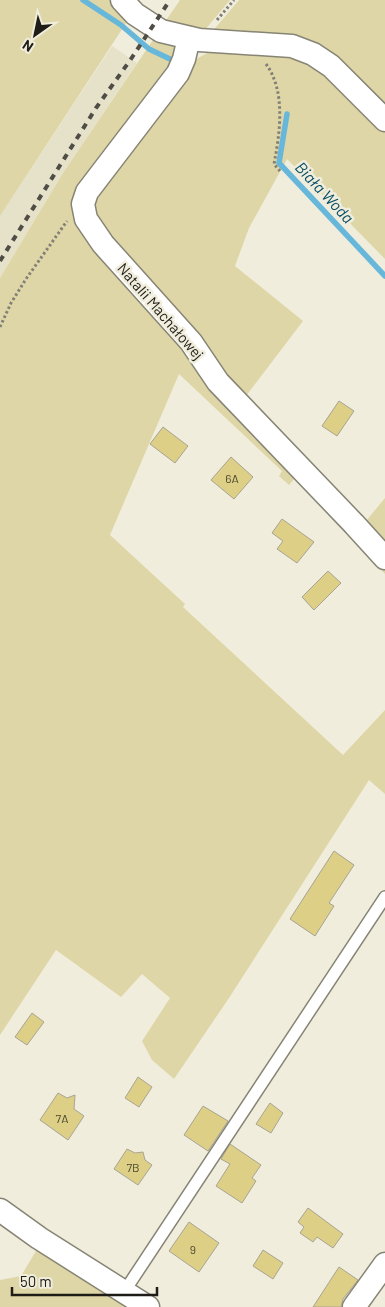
<svg xmlns="http://www.w3.org/2000/svg" width="385" height="1307" font-family="Barlow,sans-serif">
<style>
.built{fill:#e6e2ca}
.green{fill:#dfd6a7}
.lines{fill:none;stroke-linecap:round;stroke-linejoin:round}
.stream{stroke:#67b7da;stroke-width:5.5}
.building{fill:#ddcf86;stroke:#a7a494}
.service-casing{stroke:#868474;stroke-width:14}
.minor-casing{stroke:#868474;stroke-width:25}
.path{stroke:#838176;stroke-width:3;stroke-dasharray:2.5 2.5;stroke-linecap:butt}
.service{stroke:#fff;stroke-width:11}
.minor{stroke:#fff;stroke-width:22}
.rail{stroke:#4f4d45;stroke-width:4;stroke-dasharray:6 6;stroke-linecap:butt}
.labels{text-anchor:middle;dominant-baseline:central;stroke-width:5;stroke-linejoin:round;paint-order:stroke}
.number-label{font-size:12px;fill:#4d4932}
.street-label{font-size:15px;fill:#1d1c16;stroke:#f0eddc}
.water-label{font-size:16px;font-style:italic;fill:#084e66;stroke:#f0eddc}
</style>
<rect width="100%" height="100%" fill="#f0eddc"/>
<polygon class="built" points="112,46 137,63 63,173 0,278 0,216"/>
<g class="green">
<polygon points="0,0 111,0 128,20 0,216"/>
<polygon points="180,0 230,0 204,31 165,22"/>
<polygon points="239,0 385,0 385,112 331,57 211,33"/>
<path d="M155,37C166,41 175,43 178,55L78,200L385,568V574L310,492L294,479L289,485L279,476L282,471L179,374L110,535L185,604L183,607L343,755L385,710V794L369,780L229,998L174,1079L152,1060L142,1041L170,998L142,974L121,997L56,950L0,1035V278L63,173Z"/>
<polygon points="225,50 275,51 310,60 385,129 385,259 287,159 249,228 235,266 303,321 246,396 366,521 385,498 385,550 244,401 90,217 95,191 191,62 209,52"/>
<polygon points="39,1246 133,1307 0,1307 0,1280 21,1276"/>
</g>
<g class="lines">
<g class="stream">
<polyline points="83,0 121,25 149,49 172,60"/>
<polyline points="287,114 279,163 385,276"/>
</g>
</g>
<g class="building">
<polygon points="339,401 354,411 337,436 322,426"/>
<polygon points="163,427 188,446 175,463 150,444"/>
<polygon points="231,457 253,477 234,499 211,480"/>
<polygon points="282,519 314,542 297,563 277,549 283,541 272,533"/>
<polygon points="328,571 341,583 314,610 302,597"/>
<polygon points="334,851 354,865 329,903 334,906 315,936 290,919"/>
<polygon points="32,1013 44,1022 27,1045 15,1037"/>
<polygon points="138,1077 152,1087 139,1107 125,1098"/>
<polygon points="58,1093 67,1098 75,1095 74,1109 84,1116 68,1140 40,1120"/>
<polygon points="270,1103 283,1113 271,1133 256,1124"/>
<polygon points="203,1106 228,1121 208,1151 184,1135"/>
<polygon points="230,1144 261,1165 252,1178 256,1181 242,1203 216,1186 230,1164 221,1159"/>
<polygon points="127,1149 135,1153 143,1152 145,1160 152,1165 138,1185 114,1169"/>
<polygon points="308,1208 343,1234 333,1248 317,1237 313,1242 300,1233 304,1227 298,1222"/>
<polygon points="189,1222 219,1243 199,1272 169,1251"/>
<polygon points="263,1250 283,1263 273,1279 253,1266"/>
<polygon points="339,1267 358,1280 343,1299 341,1307 313,1307"/>
</g>
<g class="lines">
<defs>
<polyline id="service" points="124,1292 385,897"/>
<g id="minor">
<polyline points="122,0 135,14 161,31 199,40 292,46 313,54 331,66 385,120"/>
<polyline points="189,38 184,59 178,73 87,192 83,204 86,219 103,244 191,342 218,382 354,524 385,558"/>
<polyline points="0,1210 39,1238 148,1307"/>
<polyline points="354,1307 385,1264"/>
</g>
</defs>
<use href="#service" class="service-casing"/>
<use href="#minor" class="minor-casing"/>
<g class="path">
<polyline points="217,20 234,0"/>
<path d="M266,64C286,91 280,133 274,164L280,171"/>
<polyline points="0,327 11,303 26,279 67,221"/>
</g>
<use href="#service" class="service"/>
<use href="#minor" class="minor"/>
<polyline class="rail" points="0,261 96,108 131,59 170,0"/>
</g>
<g class="labels">
<g class="number-label">
<text x="232" y="478">6A</text>
<text x="62" y="1118">7A</text>
<text x="133" y="1167">7B</text>
<text x="193" y="1249">9</text>
</g>
<g class="street-label">
<text transform="translate(161 311) rotate(49)">Natalii Machałowej</text>
</g>
<g class="water-label">
<text transform="translate(325 192) rotate(47)">Biała Woda</text>
</g>
</g>
<g transform="translate(35 35) rotate(213)" stroke="#f0eddc" stroke-width="4" paint-order="stroke">
<path d="M0-4L9 19L0 12L-9 19Z" fill="#1d1c16"/>
<text y="-8" font-size="14" font-weight="bold" text-anchor="middle" fill="#1d1c16">N</text>
</g>
<path d="M12 1287v8h145v-8" fill="none" stroke="#1d1c16" stroke-width="2.5"/>
<text x="20" y="1287" font-size="15" fill="#1d1c16" stroke="#f0eddc" stroke-width="4" paint-order="stroke">50 m</text>
</svg>
